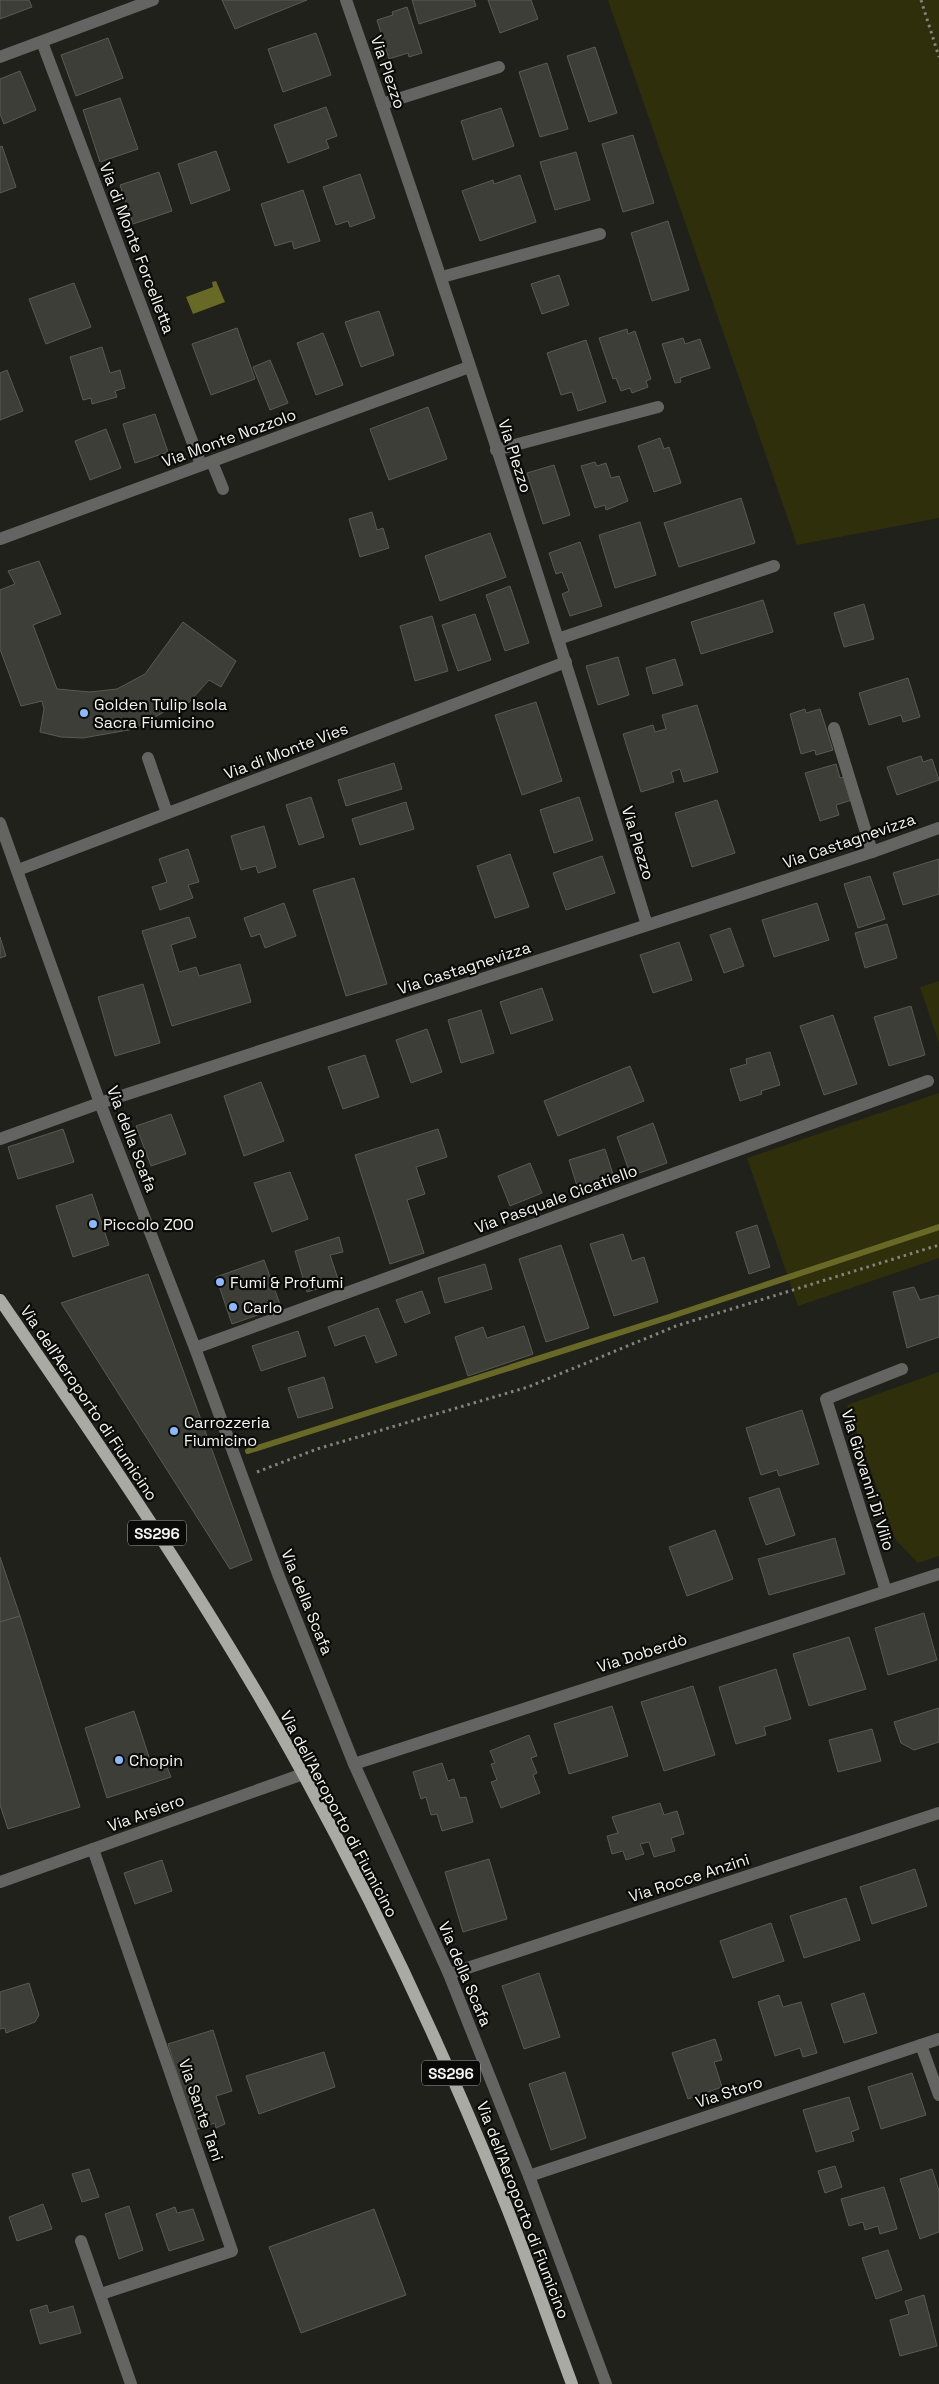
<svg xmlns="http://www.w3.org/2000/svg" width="939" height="2384" font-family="'Space Grotesk',sans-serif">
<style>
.green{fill:#2f2f0b}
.water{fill:#686926}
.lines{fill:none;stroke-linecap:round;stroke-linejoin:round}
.stream{stroke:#686926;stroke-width:6}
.building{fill:#3e3e38;stroke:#595a53}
.path{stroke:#83837f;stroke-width:3;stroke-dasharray:2.5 4;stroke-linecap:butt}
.minor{stroke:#646562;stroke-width:12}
.major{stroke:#a9aaa4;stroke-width:12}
.poi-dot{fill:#8eb8fd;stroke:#0a0a08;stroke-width:2}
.labels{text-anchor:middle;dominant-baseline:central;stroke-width:4.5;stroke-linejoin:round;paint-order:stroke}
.shield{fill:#0a0a08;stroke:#adaeaa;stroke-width:1}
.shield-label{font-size:15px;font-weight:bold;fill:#f3f4f0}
.street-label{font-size:16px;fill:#f3f4f0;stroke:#0a0a08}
.poi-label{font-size:16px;fill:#f3f4f0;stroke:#0a0a08;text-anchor:start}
</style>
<rect width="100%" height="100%" fill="#21211c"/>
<g class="green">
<polygon points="608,0 939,0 939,518 797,545"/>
<polygon points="939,981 939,1043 920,987"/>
<polygon points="939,1093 939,1258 798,1306 747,1158"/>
<polygon points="939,1372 939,1556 918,1563 896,1540 847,1405"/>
</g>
<polygon class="water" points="216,281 225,302 193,314 186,297 213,287 212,282"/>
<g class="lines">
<polyline class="stream" points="248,1451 669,1317 939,1227"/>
</g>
<g class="building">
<polygon points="0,0 29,0 32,7 0,19"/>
<polygon points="222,0 307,0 235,29"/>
<polygon points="412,0 474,0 476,6 419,24"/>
<polygon points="488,0 531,0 538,19 500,33"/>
<polygon points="407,7 422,53 409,57 408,53 389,59 377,20 393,15 392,12"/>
<polygon points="316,33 331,75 283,92 268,49"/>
<polygon points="108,38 123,78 76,96 61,55"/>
<polygon points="595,47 617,113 589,122 567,56"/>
<polygon points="547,63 568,129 540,137 519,72"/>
<polygon points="20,71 36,110 4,124 0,114 0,79"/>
<polygon points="120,98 138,149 100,162 83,110"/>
<polygon points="326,107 337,136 326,140 329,148 288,163 274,125"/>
<polygon points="501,108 514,146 473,160 461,121"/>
<polygon points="633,135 654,203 623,212 602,144"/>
<polygon points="2,146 16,187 0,193 0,147"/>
<polygon points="216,151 230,190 191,204 178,164"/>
<polygon points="576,152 590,200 555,210 540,162"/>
<polygon points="159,172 172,211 133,224 120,185"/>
<polygon points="360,174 375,218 350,227 348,221 336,225 323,187"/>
<polygon points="520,175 536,222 480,241 462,191 493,180 494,184"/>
<polygon points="303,190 320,241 294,249 292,241 275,246 261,204"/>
<polygon points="668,221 689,290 652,301 631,233"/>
<polygon points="559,275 569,305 542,314 531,284"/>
<polygon points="74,283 91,327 46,344 29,299"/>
<polygon points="379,311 394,355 361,367 345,322"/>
<polygon points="237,328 255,379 211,395 192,344"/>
<polygon points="627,329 628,334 635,331 651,379 646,381 648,387 632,393 630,388 621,391 616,378 613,379 599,338"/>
<polygon points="323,333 343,385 316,395 297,343"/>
<polygon points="683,338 685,344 700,339 710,368 680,378 681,382 675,383 662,344"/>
<polygon points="586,340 606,402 578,411 572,392 561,395 547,353"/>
<polygon points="102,347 110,373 120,370 125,388 115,391 117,397 92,404 91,398 83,400 70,357"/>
<polygon points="270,360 288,403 270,410 253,367"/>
<polygon points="7,370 23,411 0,420 0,373"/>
<polygon points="428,407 447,459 389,480 370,429"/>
<polygon points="155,414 168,452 135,463 123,424"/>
<polygon points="106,429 121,468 90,480 75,441"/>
<polygon points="660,438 664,449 669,447 681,483 654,492 638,446"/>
<polygon points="595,462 597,466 606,463 611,478 619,476 628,501 606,510 605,505 595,508 581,466"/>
<polygon points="554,465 570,515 543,524 527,473"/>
<polygon points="741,498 755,543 679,567 664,523"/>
<polygon points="372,512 377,530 383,528 389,548 360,557 349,519"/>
<polygon points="640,522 656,575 615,588 599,535"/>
<polygon points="490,533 506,577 440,601 425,556"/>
<polygon points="580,542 602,606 570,616 562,594 569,591 562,572 556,574 549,553"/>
<polygon points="39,561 61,614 33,625 57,689 90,692 117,689 145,674 183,622 236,661 221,687 209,680 183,709 176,705 134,729 83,738 61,737 40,732 44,709 42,701 21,706 0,649 0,590 15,584 8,571"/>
<polygon points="510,586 529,643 505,651 486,595"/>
<polygon points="763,600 773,632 701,654 691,622"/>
<polygon points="864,604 874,639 844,647 834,613"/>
<polygon points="475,614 491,660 458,671 442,625"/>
<polygon points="432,616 448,671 415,681 400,626"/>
<polygon points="618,657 629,695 598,705 586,666"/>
<polygon points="675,659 683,685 653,694 646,668"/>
<polygon points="908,678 920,717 903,722 901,715 869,725 859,693"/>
<polygon points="536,702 562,781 522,795 495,715"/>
<polygon points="697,705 718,772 684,782 680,769 671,772 674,782 641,792 623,734 653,725 655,732 666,729 662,715"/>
<polygon points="805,709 806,713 820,709 833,750 816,755 815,750 801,754 790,714"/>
<polygon points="921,756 923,762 932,759 939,780 897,795 887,767"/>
<polygon points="394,763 402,789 346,806 338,780"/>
<polygon points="836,764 840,778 844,777 852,800 836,805 839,815 820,821 805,773"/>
<polygon points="311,797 324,837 299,845 286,805"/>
<polygon points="579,797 593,840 554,853 540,810"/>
<polygon points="717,800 735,853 692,867 675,813"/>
<polygon points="406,802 414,829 360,845 352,819"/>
<polygon points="264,826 276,867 258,873 256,866 241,870 231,836"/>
<polygon points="188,849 199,882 188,885 193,898 160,910 152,887 167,882 159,859"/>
<polygon points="510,854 529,907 495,918 477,866"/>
<polygon points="602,856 615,893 566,910 553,873"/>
<polygon points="939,859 939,894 903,905 893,873"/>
<polygon points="870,876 885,919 858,928 844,884"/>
<polygon points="354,878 387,984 346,996 313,890"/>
<polygon points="284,903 296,936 265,948 260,934 251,937 244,918"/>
<polygon points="817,903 829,940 774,957 762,920"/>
<polygon points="189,917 196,937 171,945 179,972 196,967 199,976 240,964 251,1002 172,1026 142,931"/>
<polygon points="887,924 897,958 865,968 855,933"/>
<polygon points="730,928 744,966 724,973 710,935"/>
<polygon points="0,937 6,956 0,958"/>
<polygon points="679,942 692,980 653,993 640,955"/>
<polygon points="143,984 160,1043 115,1056 98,997"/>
<polygon points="542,988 553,1020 511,1034 500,1002"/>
<polygon points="911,1006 925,1055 889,1066 874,1017"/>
<polygon points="481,1010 494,1053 461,1063 448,1020"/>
<polygon points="833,1015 857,1084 824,1095 800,1026"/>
<polygon points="427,1029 442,1072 411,1083 396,1040"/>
<polygon points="770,1052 780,1085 761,1091 762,1094 740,1101 730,1069 747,1064 746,1059"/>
<polygon points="365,1055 379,1097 343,1109 328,1067"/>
<polygon points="630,1066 644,1101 558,1136 544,1101"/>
<polygon points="261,1082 284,1141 244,1156 224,1096"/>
<polygon points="171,1114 186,1154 151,1166 136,1126"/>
<polygon points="653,1123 667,1163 631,1176 617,1137"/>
<polygon points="63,1129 74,1162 18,1179 8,1147"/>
<polygon points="438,1129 447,1157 416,1167 425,1194 407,1200 424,1253 390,1264 355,1155"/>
<polygon points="605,1149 616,1184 580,1196 569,1160"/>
<polygon points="530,1163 542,1193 510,1206 498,1176"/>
<polygon points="290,1172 308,1219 272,1232 254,1183"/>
<polygon points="92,1194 109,1245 73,1257 56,1206"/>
<polygon points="757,1225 770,1267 749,1274 736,1232"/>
<polygon points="623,1234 632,1261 644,1257 658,1302 614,1316 590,1244"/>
<polygon points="339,1237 343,1252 330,1255 339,1282 307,1292 295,1251"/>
<polygon points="561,1245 589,1328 546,1342 519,1259"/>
<polygon points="264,1260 281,1307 232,1324 216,1277"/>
<polygon points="485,1264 492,1289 445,1303 438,1278"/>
<polygon points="148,1274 252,1560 230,1569 61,1303"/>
<polygon points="914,1287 920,1300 939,1295 939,1337 907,1348 893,1292"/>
<polygon points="422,1291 430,1313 405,1323 396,1300"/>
<polygon points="378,1308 397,1355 376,1363 365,1335 335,1346 328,1327"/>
<polygon points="524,1326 533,1354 468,1376 455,1337 483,1327 487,1338"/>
<polygon points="298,1331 306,1356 261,1371 252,1346"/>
<polygon points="324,1377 333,1408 298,1418 288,1388"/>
<polygon points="802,1410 819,1464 779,1476 777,1470 761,1475 746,1428"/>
<polygon points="779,1488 795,1535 766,1545 749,1498"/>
<polygon points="715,1530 733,1579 687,1596 669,1547"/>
<polygon points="835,1538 845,1574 769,1595 758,1559"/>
<polygon points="0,1557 20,1616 0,1622"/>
<polygon points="924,1613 937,1660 888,1675 875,1628"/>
<polygon points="20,1616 80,1807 8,1829 0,1805 0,1622"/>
<polygon points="849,1637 866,1689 809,1706 793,1654"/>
<polygon points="776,1669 791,1719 764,1727 766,1735 736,1744 719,1687"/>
<polygon points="693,1686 715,1755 664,1771 641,1702"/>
<polygon points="612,1706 628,1756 569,1774 554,1724"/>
<polygon points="939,1708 939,1742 914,1750 901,1743 894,1722"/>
<polygon points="134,1711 150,1760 163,1757 171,1777 107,1798 85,1728"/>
<polygon points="872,1729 881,1761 838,1772 829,1740"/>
<polygon points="529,1735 537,1756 531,1758 537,1773 533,1775 540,1793 501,1808 491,1782 497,1780 491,1764 495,1763 490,1751"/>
<polygon points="442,1763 448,1781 454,1779 460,1798 466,1797 473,1822 442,1831 437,1814 431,1815 426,1797 421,1799 413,1772"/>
<polygon points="660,1803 664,1815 677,1811 684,1834 671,1838 675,1851 654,1857 649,1842 640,1844 644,1854 626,1860 623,1851 612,1854 607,1836 618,1833 612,1817"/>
<polygon points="489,1859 507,1919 463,1932 445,1872"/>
<polygon points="162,1860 172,1891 135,1904 124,1873"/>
<polygon points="915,1869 927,1906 872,1924 860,1887"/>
<polygon points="846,1898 860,1940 804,1958 790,1916"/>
<polygon points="771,1923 784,1961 733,1978 720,1941"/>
<polygon points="539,1973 560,2037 524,2049 502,1986"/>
<polygon points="29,1983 39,2015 35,2022 6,2033 5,2028 0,2029 0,1992"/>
<polygon points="864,1993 877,2033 844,2043 831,2004"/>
<polygon points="779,1995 783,2007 801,2002 817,2053 803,2057 800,2048 775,2056 758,2002"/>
<polygon points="213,2030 232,2091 216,2096 225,2124 216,2128 215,2123 195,2130 168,2044"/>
<polygon points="715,2039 722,2060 714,2062 722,2087 688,2099 672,2053"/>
<polygon points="324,2052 335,2087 259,2114 246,2076"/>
<polygon points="565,2072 586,2138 551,2150 529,2084"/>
<polygon points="912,2073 926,2115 881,2129 868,2087"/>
<polygon points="849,2097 859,2129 851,2132 854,2141 816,2152 803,2110"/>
<polygon points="835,2166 842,2187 825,2193 818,2171"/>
<polygon points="89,2169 99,2197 82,2202 72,2174"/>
<polygon points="932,2169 939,2191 939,2232 920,2239 900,2179"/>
<polygon points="884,2187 897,2229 880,2234 878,2226 865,2230 863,2222 849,2226 841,2199"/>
<polygon points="43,2204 52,2229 17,2241 9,2217"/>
<polygon points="129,2206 143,2250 119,2259 105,2214"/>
<polygon points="175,2207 177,2213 193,2209 204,2240 169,2251 156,2214"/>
<polygon points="374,2209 406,2295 301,2333 269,2247"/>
<polygon points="888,2250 902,2290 876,2299 862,2258"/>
<polygon points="924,2295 937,2346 900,2356 890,2320 909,2314 905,2301"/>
<polygon points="47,2305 49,2313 73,2306 81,2333 40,2344 30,2310"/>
</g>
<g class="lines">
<g class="path">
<polyline points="921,0 939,57"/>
<polyline points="257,1472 317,1449 528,1387 676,1326 939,1245"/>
</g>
<g class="minor">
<path d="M346,0C453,306 552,615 647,925"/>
<polyline points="42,42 201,465"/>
<polyline points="0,57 153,0"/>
<polyline points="382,104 499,67"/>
<polyline points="442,277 600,234"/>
<polyline points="496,450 658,407"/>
<polyline points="212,462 223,489"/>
<polyline points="0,539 469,367"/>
<polyline points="558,639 774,566"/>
<polyline points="834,728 872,852"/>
<polyline points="148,758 167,813"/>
<polyline points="0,823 100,1103 195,1348 278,1574 354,1764 449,1974 529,2176 606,2384"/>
<polyline points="18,870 566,662"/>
<polyline points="0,1139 100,1103 872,852 939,828"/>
<polyline points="195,1348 928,1081"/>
<polyline points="886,1591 826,1399 902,1369"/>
<polyline points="354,1764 939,1574"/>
<polyline points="93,1849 232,2251 101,2294"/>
<polyline points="0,1882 303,1774"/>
<polyline points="449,1974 939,1813"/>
<polyline points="921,2045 939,2095"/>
<polyline points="529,2176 939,2039"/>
<polyline points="81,2241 131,2384"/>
</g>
<path class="major" d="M0,1300C106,1454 213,1609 303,1774C377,1909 443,2050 501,2193C527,2256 548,2320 572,2384"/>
</g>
<g class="poi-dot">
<circle cx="84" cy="713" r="5"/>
<circle cx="93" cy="1224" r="5"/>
<circle cx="220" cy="1282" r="5"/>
<circle cx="233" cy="1307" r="5"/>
<circle cx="174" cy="1431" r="5"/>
<circle cx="119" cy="1760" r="5"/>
</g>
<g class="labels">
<g class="shield">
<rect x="128" y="1520.5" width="58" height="25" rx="4"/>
<rect x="422" y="2060.5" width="58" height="25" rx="4"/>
</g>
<g class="shield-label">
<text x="157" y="1533">SS296</text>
<text x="451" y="2073">SS296</text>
</g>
<g class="street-label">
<text transform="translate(388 72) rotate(71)">Via Plezzo</text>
<text transform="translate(137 248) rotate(69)">Via di Monte Forcelletta</text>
<text transform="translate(229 438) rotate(-20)">Via Monte Nozzolo</text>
<text transform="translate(515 456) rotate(72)">Via Plezzo</text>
<text transform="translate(286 751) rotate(-21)">Via di Monte Vies</text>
<text transform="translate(849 841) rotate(-19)">Via Castagnevizza</text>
<text transform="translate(638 843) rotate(73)">Via Plezzo</text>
<text transform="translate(464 968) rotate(-18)">Via Castagnevizza</text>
<text transform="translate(132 1139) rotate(69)">Via della Scafa</text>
<text transform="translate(556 1199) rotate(-20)">Via Pasquale Cicatiello</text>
<text transform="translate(89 1403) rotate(56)">Via dell'Aeroporto di Fiumicino</text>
<text transform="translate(868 1480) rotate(73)">Via Giovanni Di Vilio</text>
<text transform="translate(307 1602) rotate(68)">Via della Scafa</text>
<text transform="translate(642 1653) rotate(-18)">Via Doberdò</text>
<text transform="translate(146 1813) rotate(-20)">Via Arsiero</text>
<text transform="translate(339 1814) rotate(62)">Via dell'Aeroporto di Fiumicino</text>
<text transform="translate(689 1878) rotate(-18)">Via Rocce Anzini</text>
<text transform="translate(465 1974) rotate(67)">Via della Scafa</text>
<text transform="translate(729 2092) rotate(-18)">Via Storo</text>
<text transform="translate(201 2110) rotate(71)">Via Sante Tani</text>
<text transform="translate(523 2210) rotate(69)">Via dell'Aeroporto di Fiumicino</text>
</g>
<g class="poi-label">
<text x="94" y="704">Golden Tulip Isola<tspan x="94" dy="18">Sacra Fiumicino</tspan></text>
<text x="103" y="1224">Piccolo ZOO</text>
<text x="230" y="1282">Fumi &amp; Profumi</text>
<text x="243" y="1307">Carlo</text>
<text x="184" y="1422">Carrozzeria<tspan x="184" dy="18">Fiumicino</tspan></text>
<text x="129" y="1760">Chopin</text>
</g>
</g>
</svg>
